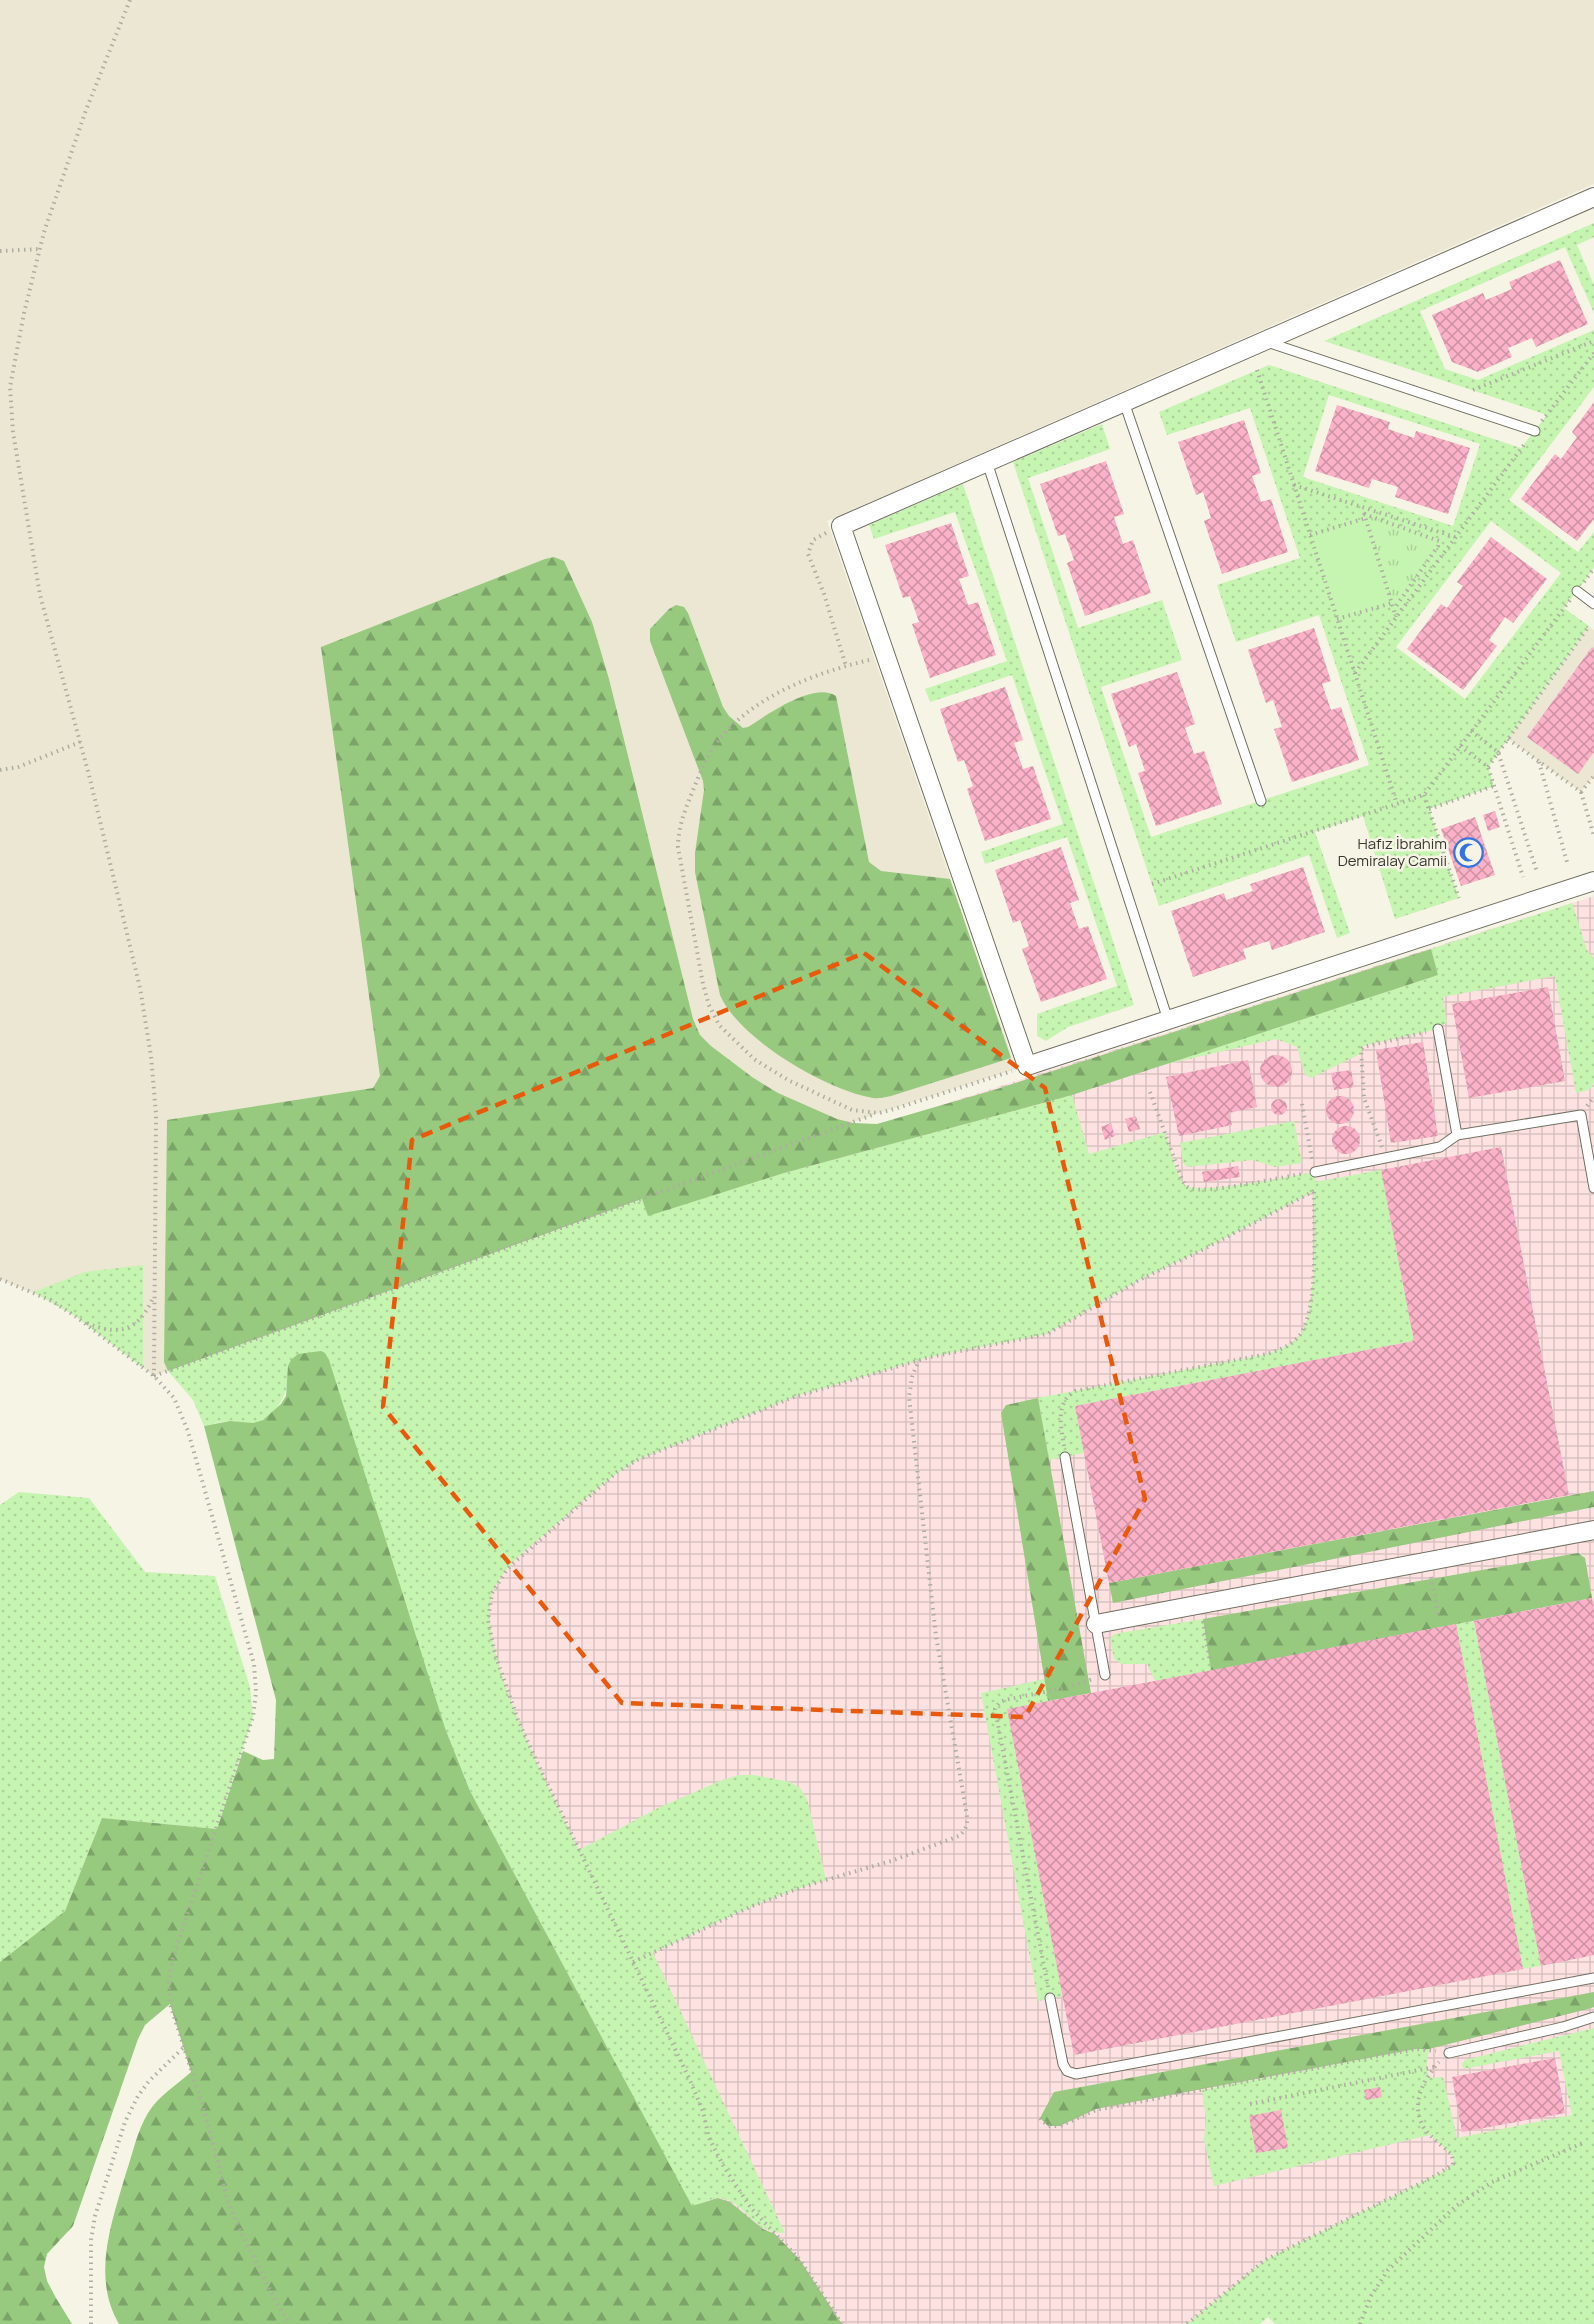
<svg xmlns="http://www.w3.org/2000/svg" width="1594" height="2324" font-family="Manrope,sans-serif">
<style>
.built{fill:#ebe7d2}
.industrial{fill:url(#industrial-grid)}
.grass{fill:url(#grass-dots);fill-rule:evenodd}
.forest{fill:url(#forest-firs)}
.park{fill:url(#park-tufts)}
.pitch{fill:#c6f4b1}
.building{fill:url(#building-cross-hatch)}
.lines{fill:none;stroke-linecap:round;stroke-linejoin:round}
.lane-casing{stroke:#716f62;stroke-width:11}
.street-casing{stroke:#716f62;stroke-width:20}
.path{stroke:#aeada1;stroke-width:4;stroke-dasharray:1.5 4.5;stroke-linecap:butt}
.lane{stroke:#fff;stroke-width:9}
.street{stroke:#fff;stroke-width:18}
.marked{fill:none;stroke:#e8590c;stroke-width:4.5;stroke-dasharray:12 8;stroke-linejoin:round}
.labels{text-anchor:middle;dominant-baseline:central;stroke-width:5;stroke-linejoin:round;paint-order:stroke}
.poi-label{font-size:15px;fill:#383731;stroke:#f6f4e5;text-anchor:end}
</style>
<defs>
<pattern id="industrial-grid" width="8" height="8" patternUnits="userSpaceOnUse" patternTransform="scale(1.5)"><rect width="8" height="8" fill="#fde2e1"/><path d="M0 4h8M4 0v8" fill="none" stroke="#dac2c2"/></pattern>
<pattern id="grass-dots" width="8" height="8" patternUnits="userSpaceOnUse" patternTransform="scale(1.5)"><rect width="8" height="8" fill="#c6f4b1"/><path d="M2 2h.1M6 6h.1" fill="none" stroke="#abd299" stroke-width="1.8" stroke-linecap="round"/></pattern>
<pattern id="forest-firs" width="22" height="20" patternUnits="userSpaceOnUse" patternTransform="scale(1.5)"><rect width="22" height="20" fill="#97c97f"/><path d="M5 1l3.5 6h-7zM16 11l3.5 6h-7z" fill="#7ca469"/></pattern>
<pattern id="park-tufts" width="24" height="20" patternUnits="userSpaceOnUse" patternTransform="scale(1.5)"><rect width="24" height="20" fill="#c6f4b1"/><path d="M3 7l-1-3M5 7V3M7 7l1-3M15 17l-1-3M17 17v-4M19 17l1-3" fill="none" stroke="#abd299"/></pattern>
<pattern id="building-cross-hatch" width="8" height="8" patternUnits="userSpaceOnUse" patternTransform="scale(1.5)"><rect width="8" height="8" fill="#fbb1c7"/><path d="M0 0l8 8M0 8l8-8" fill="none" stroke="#cc91a2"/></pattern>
</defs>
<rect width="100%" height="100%" fill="#f6f4e5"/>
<g class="built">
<polygon points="0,0 1594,0 1594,184 827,521 1016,1069 879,1113 154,1376 75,1316 52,1301 0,1279"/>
<polygon points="1589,626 1594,630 1594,776 1581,792 1508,739"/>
</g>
<polygon class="industrial" points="1594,896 1594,2132 1212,2324 762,2324 329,1360 853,1123 868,1125 888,1122"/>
<g class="grass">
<path d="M1594,223V237L1577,245L1594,285V313L1565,247L1420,311L1445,369L1478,380L1594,330V387L1509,500L1578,552L1594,532V568L1564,608L1589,626L1488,767L1494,786L1429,809L1459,898L1395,919L1363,816L1315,832L1350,933L1337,938L1309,855L1159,906L1013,462L1102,424L1110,449L1028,478L1078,628L1162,600L1182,660L1101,687L1151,837L1369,765L1319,615L1236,642L1217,585L1300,558L1250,408L1167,435L1159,412L1269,365L1521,448L1547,415L1324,341ZM1329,395L1480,444L1453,526L1303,477ZM1491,521L1561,573L1465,699L1396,647Z"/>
<polygon points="963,484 1134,1005 1068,1027 1046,1041 1037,1036 1037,1014 1117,986 1067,837 985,864 981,852 1063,824 1012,675 930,702 925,689 1007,661 955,512 874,539 869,525"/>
<polygon points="1572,903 1587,950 1594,959 1594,1083 1589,1090 1576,1093 1555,976 1443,997 1447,1022 1438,1029 1363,1046 1360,1054 1311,1078 1305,1075 1297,1047 1276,1039 1163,1065 1438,975 1431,949"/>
<path d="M1072,1095L1089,1154L1165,1132C1169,1145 1176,1176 1185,1185C1196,1196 1295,1175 1315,1172V1182L1381,1170L1414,1341L1075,1406L1084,1453L1049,1460L1038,1398L1267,1354C1283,1349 1297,1343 1304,1328C1315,1307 1316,1216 1313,1192L1202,1250L1141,1279L1047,1334L930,1357L794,1397L640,1459C608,1477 582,1502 554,1526C533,1545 504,1564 493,1592C472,1644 554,1798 579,1850L658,1808L720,1781L739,1775H754L790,1782L800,1788L807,1799L826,1880C766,1897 710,1926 653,1953L785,2233C752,2234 746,2200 719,2198C711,2198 700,2204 692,2207L470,1791L445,1728L287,1384C285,1401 270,1422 251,1423C245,1423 238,1422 232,1421C223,1421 213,1424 204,1426L193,1400L168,1371L643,1199L649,1215L784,1173Z"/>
<polygon points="1294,1121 1302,1163 1275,1167 1253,1160 1187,1167 1183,1163 1180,1143"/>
<polygon points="143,1265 143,1368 75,1316 33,1292 85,1272"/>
<polygon points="19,1492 89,1498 145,1572 215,1576 250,1687 253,1717 217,1829 102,1818 65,1911 0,1962 0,1505"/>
<polygon points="1203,1619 1211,1671 1155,1681 1147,1664 1122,1664 1114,1659 1110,1639 1114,1634"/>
<polygon points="1474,1621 1541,1966 1523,1969 1456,1624"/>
<polygon points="1045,1679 1048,1701 1063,1996 1038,2001 981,1693"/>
<path d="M1594,2028V2324H1275L1268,2317L1260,2324H1187L1265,2260L1448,2169C1453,2164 1455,2161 1452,2155L1430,2135L1214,2186L1204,2139L1206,2119L1202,2090L1416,2049H1429C1428,2060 1423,2070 1432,2078L1443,2077L1457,2138L1572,2115L1559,2051L1463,2069L1462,2064L1465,2060Z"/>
</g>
<g class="forest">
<polygon points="554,557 564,561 592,622 609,679 693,1019 700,1035 711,1046 752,1077 778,1093 837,1119 853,1123 877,1124 997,1089 1431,949 1438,975 1072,1095 784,1173 648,1216 642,1199 168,1371 164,1362 167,1120 373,1088 380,1076 321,647 545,559"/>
<path d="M676,605L684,607L688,613L723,707L729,716L743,728L748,727C767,715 814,681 836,696L869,862L881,871L950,879L1011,1058L891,1096C885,1097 878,1099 873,1098C826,1090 739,1039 720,995L695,872V853L704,790L703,781L650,641V629L669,609Z"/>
<path d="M321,1351L325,1353L329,1360L445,1728L470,1791L692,2206L718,2198L730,2202L763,2229L775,2234L800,2260L842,2324H119C91,2276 112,2222 126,2173C133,2153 137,2131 148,2113C158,2096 177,2085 191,2072L170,2004L145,2025L138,2039L73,2226L47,2254L44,2267L47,2281L56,2298L72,2324H0V1962L65,1911L102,1818L217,1829L243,1751L263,1760L274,1759L276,1700L204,1426L230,1421L253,1423L263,1420L281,1404L286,1396L288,1366L291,1360L298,1354Z"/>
<polygon points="1038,1398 1091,1693 1048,1701 1001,1413 1006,1405"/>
<polygon points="1594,1491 1594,1507 1113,1603 1109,1583"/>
<polygon points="1578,1553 1585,1558 1592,1598 1211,1671 1203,1619"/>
<polygon points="1594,1992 1594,2007 1588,2009 1429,2049 1416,2049 1096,2109 1060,2126 1048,2126 1040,2118 1054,2092"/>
</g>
<polygon class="park" points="1364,514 1439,541 1438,546 1394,609"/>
<polygon class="pitch" points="1366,518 1392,603 1337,619 1310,535"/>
<g class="building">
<polygon points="1560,260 1588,324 1536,347 1532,338 1508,348 1512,357 1478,372 1452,362 1432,315 1483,293 1486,300 1512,289 1509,282"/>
<polygon points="1594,402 1594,519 1577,541 1521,499 1555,454 1561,459 1577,437 1572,432"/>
<polygon points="1337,405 1390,422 1388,429 1414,438 1416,431 1470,448 1448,514 1395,497 1398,487 1372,479 1369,488 1315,471"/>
<polygon points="1244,420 1261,473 1252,476 1261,502 1271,499 1288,552 1222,574 1204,521 1211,518 1203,492 1196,495 1178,442"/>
<polygon points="1106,461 1124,514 1114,517 1123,544 1133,540 1151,593 1085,616 1067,563 1074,560 1065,534 1058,536 1040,484"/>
<polygon points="951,523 969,576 959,579 968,605 978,602 996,655 930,678 912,624 919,622 910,596 903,598 885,545"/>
<polygon points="1491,537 1547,579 1513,623 1505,617 1489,640 1497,646 1463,690 1407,649 1441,604 1447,608 1463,586 1457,582"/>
<polygon points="1314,628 1331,681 1322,684 1331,710 1341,707 1359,760 1292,782 1274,729 1282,727 1273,700 1266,703 1248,650"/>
<polygon points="1592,647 1594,648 1594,752 1578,774 1527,737"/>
<polygon points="1177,672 1195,724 1185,728 1194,754 1204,751 1222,804 1156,826 1138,773 1145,771 1136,744 1129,747 1111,694"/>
<polygon points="1005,687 1023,740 1014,743 1023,769 1033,766 1051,819 985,841 967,789 973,786 964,760 958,762 940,709"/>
<polygon points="1495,811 1500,827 1488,831 1483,815"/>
<polygon points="1475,817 1495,875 1461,886 1441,829"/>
<polygon points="1061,847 1079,900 1070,903 1079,929 1088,926 1107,979 1041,1002 1022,949 1029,946 1020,920 1013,923 995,870"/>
<polygon points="1303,867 1325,932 1272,950 1269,941 1243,949 1246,959 1193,977 1171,911 1224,893 1226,900 1253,891 1250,884"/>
<polygon points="1548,987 1565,1081 1469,1098 1452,1004"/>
<polygon points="1423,1042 1438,1136 1391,1143 1376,1050"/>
<circle cx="1276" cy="1071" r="16"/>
<polygon points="1248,1060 1257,1107 1229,1113 1232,1125 1179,1136 1166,1077"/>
<polygon points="1351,1070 1354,1087 1334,1090 1331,1073"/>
<circle cx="1340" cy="1110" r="14"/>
<circle cx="1279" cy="1107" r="8"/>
<polygon points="1136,1116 1140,1129 1129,1132 1125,1119"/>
<polygon points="1111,1123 1115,1136 1105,1140 1101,1127"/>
<circle cx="1346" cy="1140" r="14"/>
<polygon points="1501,1147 1569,1495 1109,1583 1075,1406 1414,1341 1381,1170"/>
<polygon points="1238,1166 1240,1177 1204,1182 1202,1172"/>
<polygon points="1592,1598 1594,1607 1594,1955 1541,1966 1474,1621"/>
<polygon points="1456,1624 1523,1969 1074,2055 1007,1709"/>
<polygon points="1555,2058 1565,2113 1462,2132 1452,2077"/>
<polygon points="1380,2087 1382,2097 1366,2100 1364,2090"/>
<polygon points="1281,2110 1288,2148 1256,2153 1249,2116"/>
</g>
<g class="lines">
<defs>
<g id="lane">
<polyline points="1267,342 1535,431"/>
<polyline points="1124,402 1261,801"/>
<polyline points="987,462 1168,1020"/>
<polyline points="1577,591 1594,604"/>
<polyline points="1438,1029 1457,1135 1581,1115 1594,1188"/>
<polyline points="1315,1172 1440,1147 1457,1135"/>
<polyline points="1065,1457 1105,1675"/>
<polyline points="1050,1998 1063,2064 1067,2071 1076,2074 1594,1978"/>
<polyline points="1449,2053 1563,2027 1594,2017"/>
</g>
<g id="street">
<polyline points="1594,197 841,526 1027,1066 1594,881"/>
<polyline points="1096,1624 1594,1530"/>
</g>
</defs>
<use href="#lane" class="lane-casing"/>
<use href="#street" class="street-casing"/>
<g class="path">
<polyline points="130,0 86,110 44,232 24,313 10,387 13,432 40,595 89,775 140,988 151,1056 156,1114 154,1376"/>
<polyline points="0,251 40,249"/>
<polyline points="1257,370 1397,804"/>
<polyline points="1473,390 1594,341"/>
<polyline points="1542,421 1594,353"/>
<polyline points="1294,485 1455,537"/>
<polyline points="1364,513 1396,617"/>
<polyline points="1364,514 1439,541 1438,546 1394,609"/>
<polyline points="826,533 813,540 808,554 824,594 846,666"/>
<polyline points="1310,535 1366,518"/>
<polyline points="1584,582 1594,568"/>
<polyline points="1337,619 1392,603"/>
<path d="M869,660C816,673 758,694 721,737C708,753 701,771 693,790C686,808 678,826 678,847L703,984L709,1005L719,1025L754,1059L770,1069L788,1080L852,1110L879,1113L894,1109L1012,1071"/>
<polyline points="1355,673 1526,442"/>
<polyline points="1471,731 1498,752 1537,872"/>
<polyline points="1508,739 1581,792 1594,776"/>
<polyline points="1460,746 1488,767 1523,877"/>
<polyline points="1539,762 1567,862"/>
<polyline points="1488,767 1589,626"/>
<polyline points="0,770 18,767 80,742"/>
<polyline points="1581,792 1594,836"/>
<polyline points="1424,795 1459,898"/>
<polyline points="1429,809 1494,786"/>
<polyline points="1152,884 1424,795 1570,600"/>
<path d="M1150,1092L1181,1177C1183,1181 1184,1185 1189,1188C1206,1195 1280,1177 1302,1174"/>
<polyline points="1302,1104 1312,1159"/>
<polyline points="1587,1106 1594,1097"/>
<polyline points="1382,1147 1364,1098 1361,1049 1363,1047 1426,1032"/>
<polyline points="0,1279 52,1301 75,1316 154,1376 174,1398 188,1431 254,1664 256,1692 253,1717 172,1961 169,1983 170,2004 205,2113 227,2198 237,2224 275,2300 290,2324"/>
<path d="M87,1323C118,1336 137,1332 152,1300"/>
<polyline points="154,1376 875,1114"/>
<path d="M1064,1446C1061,1427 1055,1402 1075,1391L1267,1354C1279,1350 1291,1346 1299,1336C1320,1309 1313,1226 1314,1190"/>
<polyline points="1431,1577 1439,1618"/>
<polyline points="1203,1621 1210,1662"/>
<path d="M633,1962L750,1907L802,1887L891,1861L959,1836C968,1828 968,1822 966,1810L936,1636L909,1397L912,1377L919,1360"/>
<polyline points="1048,1987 995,1709 1000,1702 1005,1700 1069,1687 1093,1679"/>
<polyline points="1250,2104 1434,2067"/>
<polyline points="1040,2118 1048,2126 1060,2126 1096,2110 1416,2049 1436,2051"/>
<polyline points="91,2324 91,2240 95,2216 125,2122 138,2096 149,2081 183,2048"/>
<polyline points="842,2324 800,2260 751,2208 724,2167 709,2138 703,2111 689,2078 536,1760 518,1720 495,1654 488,1620 492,1593 508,1568 617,1472 639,1459 794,1397 930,1357 1047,1334 1141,1279 1202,1250 1314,1191"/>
<path d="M1187,2324L1265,2260L1435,2176L1453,2164L1452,2155C1443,2146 1431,2138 1424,2128C1410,2104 1423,2080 1439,2062"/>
<polyline points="1360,2324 1371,2296 1388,2270 1456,2206 1492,2182 1585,2142"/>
</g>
<use href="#lane" class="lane"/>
<use href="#street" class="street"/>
</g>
<path class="marked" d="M864,953L1045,1088L1145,1499L1025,1717L622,1703L383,1407L412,1140Z"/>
<defs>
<symbol id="mosque-ring" viewBox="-11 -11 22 22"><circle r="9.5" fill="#f6f4e5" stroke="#3374e1" stroke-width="1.5"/><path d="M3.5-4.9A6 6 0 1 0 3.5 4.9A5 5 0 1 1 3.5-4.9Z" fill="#3374e1"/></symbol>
</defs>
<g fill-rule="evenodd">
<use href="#mosque-ring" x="1452" y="836" width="33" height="33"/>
</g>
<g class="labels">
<g class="poi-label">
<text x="1447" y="843">Hafız İbrahim<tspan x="1447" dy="17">Demiralay Camii</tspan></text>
</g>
</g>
</svg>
